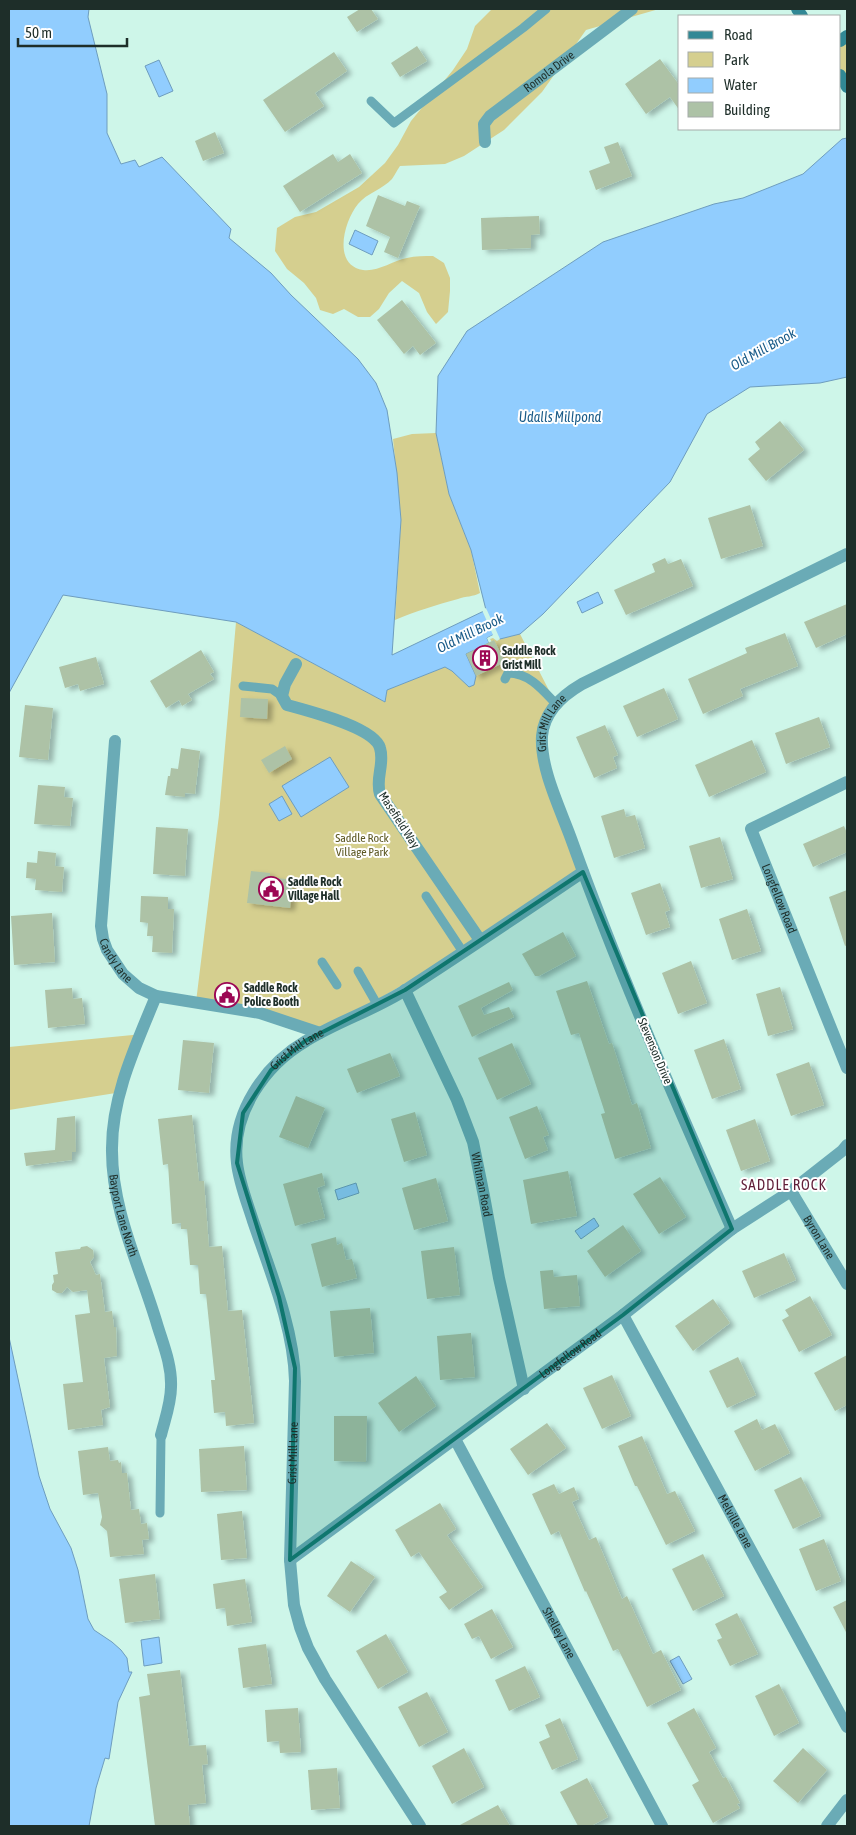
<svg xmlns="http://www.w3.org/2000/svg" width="856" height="1835" font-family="'Asap Condensed',sans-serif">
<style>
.green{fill:#d5cf8f}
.water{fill:#91cdfe;stroke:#6e9dbe}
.pier{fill:#cef6e9}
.building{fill:#adc2a6;filter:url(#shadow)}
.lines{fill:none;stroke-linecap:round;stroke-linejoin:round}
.lane{stroke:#6aabb6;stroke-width:9}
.street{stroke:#6aabb6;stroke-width:12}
.secondary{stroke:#318895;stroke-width:12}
.marked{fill:#0f766e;fill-opacity:0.2;stroke:#0f766e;stroke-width:4;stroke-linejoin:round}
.labels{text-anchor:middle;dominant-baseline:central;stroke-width:4;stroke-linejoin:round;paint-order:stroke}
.street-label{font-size:12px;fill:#1e2e29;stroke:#fff}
.poi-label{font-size:12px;font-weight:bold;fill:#1e2e29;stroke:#fff;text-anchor:start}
.park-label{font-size:12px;fill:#5c5722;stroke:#fff}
.water-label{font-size:14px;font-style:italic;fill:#1a5c89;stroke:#fff}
.quarter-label{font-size:15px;letter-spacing:1px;fill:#601e38;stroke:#fff}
</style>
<defs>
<filter id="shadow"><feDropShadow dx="5" dy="3" stdDeviation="2.5" flood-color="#0004"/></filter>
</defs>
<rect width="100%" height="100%" fill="#cef6e9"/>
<g class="green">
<path d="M492,9H659L586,30L542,92L504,130L464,156L445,164L400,166C397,170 395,175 392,179C383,189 367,193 358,204C344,221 332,265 363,270C378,272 392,261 407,258C415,256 425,256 433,256L444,263L450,278V291L448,312L436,324L427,312L419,293L402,281L389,293L379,309L370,317H358L344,309L333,314L320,310L316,298L304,283L287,269L275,251L277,228L295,217L316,212L359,187L385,163L398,145L411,121L453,70L467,49L475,26Z"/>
<polygon points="847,36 847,87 840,75 840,41"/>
<path d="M436,433L449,494L471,550L480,593C473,597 466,596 458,599C436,605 416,611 395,620L401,520L393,439L412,434Z"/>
<polygon points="236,622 385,702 387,690 445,667 452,671 469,687 466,654 489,643 487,638 493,635 500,639 520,634 556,704 542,744 583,872 480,940 320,1033 196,1002 219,815"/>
<polygon points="143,1034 122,1092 9,1110 9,1047"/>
</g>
<g class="water">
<polygon points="9,9 89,9 88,17 107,94 107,133 121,164 135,160 139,167 162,157 231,229 229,238 271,273 291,295 358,359 376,383 387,410 397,473 401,520 392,655 486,610 471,550 449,494 436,433 438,376 467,331 603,242 714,204 743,198 803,174 842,139 847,138 847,377 820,383 750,387 707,414 670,482 543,614 520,634 500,639 493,635 487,638 489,643 466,654 476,676 474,685 469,687 452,671 445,667 387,690 385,702 236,622 63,595 9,693"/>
<polygon points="159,60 173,91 159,97 145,66"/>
<polygon points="355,230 378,241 372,255 349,244"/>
<polygon points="598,592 603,603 582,613 577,602"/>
<polygon points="330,757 349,787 301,817 282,786"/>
<polygon points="282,796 292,814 279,821 269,804"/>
<polygon points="356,1183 359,1193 338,1200 335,1190"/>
<polygon points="594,1218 599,1226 581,1239 575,1231"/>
<polygon points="9,1337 39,1476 50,1509 71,1548 78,1570 88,1619 94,1630 112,1642 121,1650 127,1658 129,1672 132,1672 118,1702 109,1759 105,1758 96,1788 89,1826 9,1826"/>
<polygon points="159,1637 162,1663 144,1666 141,1640"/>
<polygon points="679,1656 692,1679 683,1684 670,1661"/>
</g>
<polygon class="pier" points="486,608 500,639 497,641 493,638 490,639 492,642 489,643 487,638 493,635 482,610"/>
<g class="building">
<polygon points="360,9 371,9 378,19 357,32 347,17"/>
<polygon points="417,46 427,61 400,77 391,63"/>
<polygon points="334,52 347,71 315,93 324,106 285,132 263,100"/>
<polygon points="660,59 680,86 680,111 670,97 646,114 625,84"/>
<polygon points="215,132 224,153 203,161 195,141"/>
<polygon points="618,142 632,176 596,190 589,171 610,163 604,147"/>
<polygon points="333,154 338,162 350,154 362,173 300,212 283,186"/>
<polygon points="378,195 405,206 407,201 420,206 398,258 384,252 390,237 366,226"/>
<polygon points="539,216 540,234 531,235 531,248 482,250 481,218"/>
<polygon points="402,300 436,343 420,355 413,346 404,354 377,320"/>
<polygon points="780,421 804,450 766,481 748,459 760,449 755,442"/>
<polygon points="750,505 763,546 721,559 708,518"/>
<polygon points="665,558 668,564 681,559 693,586 626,615 614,590 655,572 652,564"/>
<polygon points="847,604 847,634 816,648 804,622"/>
<polygon points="785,633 798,666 740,689 743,696 703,714 688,679 747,653 745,648"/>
<polygon points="494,640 505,662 476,676 466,654"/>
<polygon points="201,650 214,672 210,674 214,679 188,694 192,700 182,706 179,700 166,708 150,681"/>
<polygon points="96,657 104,684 80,691 78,684 65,688 59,667"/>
<polygon points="664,688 678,719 637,737 623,706"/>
<polygon points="241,698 268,699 267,719 240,717"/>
<polygon points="25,705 53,708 48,760 19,757"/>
<polygon points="819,717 830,747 786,764 775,733"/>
<polygon points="605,725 618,755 613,757 617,768 594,778 576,737"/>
<polygon points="752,740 766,772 709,797 695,765"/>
<polygon points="285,746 292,759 269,773 261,760"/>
<polygon points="181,748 200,751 195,794 185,793 185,797 165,795 168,776 170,776 171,768 178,769"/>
<polygon points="38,785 65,787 64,797 73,798 70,826 34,824"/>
<polygon points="624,809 626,817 635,815 645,848 614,858 601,816"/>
<polygon points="844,826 847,833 847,852 813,867 803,844"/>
<polygon points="156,827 188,829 185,876 153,874"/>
<polygon points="720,837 733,879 701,888 689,846"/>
<polygon points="38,851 56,853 55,866 64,867 62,892 35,890 36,879 26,878 27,862 37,863"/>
<polygon points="251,871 270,873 270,877 293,880 290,908 247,903"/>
<polygon points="660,883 670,910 665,912 670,927 646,935 631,893"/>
<polygon points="847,890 847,945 845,946 829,897"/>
<polygon points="141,896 168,897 168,909 174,909 172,953 152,952 153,936 147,936 148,923 140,922"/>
<polygon points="747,909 761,951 732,960 719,919"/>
<polygon points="52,913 55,962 14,965 11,916"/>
<polygon points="563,932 576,956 539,976 535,976 522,954"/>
<polygon points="691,961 707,1003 678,1014 662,973"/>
<polygon points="587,981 609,1044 612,1043 632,1105 637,1103 651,1148 615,1159 601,1114 605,1113 579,1033 571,1035 556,991"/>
<polygon points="509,982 513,990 481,1008 484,1015 509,1007 514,1017 472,1037 458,1006"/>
<polygon points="780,987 793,1029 768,1036 756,994"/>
<polygon points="72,988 73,999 82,998 85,1024 48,1028 45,990"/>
<polygon points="724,1039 741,1089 712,1099 694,1050"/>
<polygon points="183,1040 214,1043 209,1093 178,1090"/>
<polygon points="512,1043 531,1084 497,1100 478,1058"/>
<polygon points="390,1053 400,1076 357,1093 347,1069"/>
<polygon points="809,1062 824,1105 791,1116 776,1074"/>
<polygon points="296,1096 325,1108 308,1148 279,1137"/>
<polygon points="537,1106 549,1135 543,1137 548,1150 525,1159 509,1117"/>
<polygon points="415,1112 427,1155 404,1162 391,1119"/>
<polygon points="192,1115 199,1181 204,1181 209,1247 222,1246 228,1311 242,1310 254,1423 226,1426 225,1412 214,1413 211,1380 215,1380 206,1294 200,1294 198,1265 190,1265 187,1229 181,1229 181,1223 172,1224 168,1164 163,1165 158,1119"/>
<polygon points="75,1116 76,1152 72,1152 72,1160 26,1166 24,1153 55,1150 57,1118"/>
<polygon points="755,1119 770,1161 741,1171 726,1130"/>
<polygon points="568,1171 577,1216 531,1224 523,1180"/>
<polygon points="322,1173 325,1185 317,1188 325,1218 295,1226 283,1184"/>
<polygon points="660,1177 686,1217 659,1234 633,1194"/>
<polygon points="436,1178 448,1221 414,1230 402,1188"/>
<polygon points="623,1225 641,1251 605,1277 587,1251"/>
<polygon points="336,1237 337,1245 342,1243 346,1260 352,1259 357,1278 322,1287 311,1244"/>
<polygon points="87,1246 93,1250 94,1257 90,1262 96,1275 100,1274 105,1312 112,1311 114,1327 116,1327 117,1356 104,1358 110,1407 101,1410 103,1425 68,1430 63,1384 83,1382 75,1315 90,1313 87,1290 73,1292 67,1287 62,1293 57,1293 52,1290 52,1285 54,1282 53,1275 58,1274 55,1252 80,1249 81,1247"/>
<polygon points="454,1247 460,1295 427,1299 421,1251"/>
<polygon points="784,1253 796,1280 754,1298 742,1271"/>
<polygon points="553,1270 554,1277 577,1275 580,1306 544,1309 540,1271"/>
<polygon points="810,1296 832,1335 799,1352 782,1320 789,1316 785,1310"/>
<polygon points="713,1299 730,1323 693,1351 675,1326"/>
<polygon points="370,1308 374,1353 334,1357 330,1311"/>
<polygon points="471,1333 475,1377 440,1380 437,1336"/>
<polygon points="847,1355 847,1405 835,1411 814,1373"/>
<polygon points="738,1357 756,1395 727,1408 709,1371"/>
<polygon points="612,1375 631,1416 602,1429 583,1388"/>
<polygon points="416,1376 436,1406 399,1432 378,1403"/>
<polygon points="334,1416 367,1416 366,1462 334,1461"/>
<polygon points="757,1419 762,1430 775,1424 790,1453 755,1471 734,1431"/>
<polygon points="547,1423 566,1448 528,1475 510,1449"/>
<polygon points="642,1436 667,1494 675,1491 695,1531 666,1545 637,1486 635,1486 618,1446"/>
<polygon points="244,1446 247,1490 201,1492 199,1449"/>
<polygon points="108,1447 110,1461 118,1460 119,1463 121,1462 122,1473 127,1473 131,1510 139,1509 141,1524 147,1523 149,1539 142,1540 144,1554 110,1557 107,1531 100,1525 102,1517 98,1493 83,1495 78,1451"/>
<polygon points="801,1477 821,1516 793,1529 774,1490"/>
<polygon points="554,1484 559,1494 574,1487 579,1499 572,1502 589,1540 596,1537 622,1599 627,1596 653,1654 661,1650 681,1690 647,1707 618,1649 613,1651 586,1591 585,1592 559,1531 551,1535 532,1494"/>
<polygon points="440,1503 456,1529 447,1535 483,1587 449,1610 439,1597 447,1592 419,1552 411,1557 395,1530"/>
<polygon points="242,1511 247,1558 221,1560 217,1514"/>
<polygon points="824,1539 841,1581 816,1591 799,1549"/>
<polygon points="703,1554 724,1596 693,1611 672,1569"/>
<polygon points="351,1561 375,1577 350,1612 327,1596"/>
<polygon points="155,1574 160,1619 125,1623 119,1579"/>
<polygon points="245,1579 252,1622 227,1626 225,1608 216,1609 213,1584"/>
<polygon points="847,1600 847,1634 833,1607"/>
<polygon points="492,1609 513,1647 491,1659 479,1636 472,1639 464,1624"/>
<polygon points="737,1613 758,1654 730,1666 717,1640 722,1638 715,1624"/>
<polygon points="386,1634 408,1672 378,1689 356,1651"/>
<polygon points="266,1644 272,1684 243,1688 238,1648"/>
<polygon points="525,1666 540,1697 509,1711 495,1680"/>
<polygon points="180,1670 189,1746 206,1745 208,1764 202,1765 206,1803 188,1805 190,1826 155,1826 139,1697 150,1695 147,1674"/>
<polygon points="779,1684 799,1723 774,1736 755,1696"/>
<polygon points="427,1692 448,1732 419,1747 398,1707"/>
<polygon points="298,1708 301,1752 280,1753 279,1741 267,1742 265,1710"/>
<polygon points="694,1708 716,1748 709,1752 723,1778 726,1777 740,1803 737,1804 740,1808 713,1823 692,1785 699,1781 667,1723"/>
<polygon points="560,1718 578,1759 552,1770 539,1742 550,1737 545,1725"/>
<polygon points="464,1748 484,1787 452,1804 432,1766"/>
<polygon points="803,1748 827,1770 798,1803 773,1781"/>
<polygon points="337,1768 340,1808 311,1810 308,1770"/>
<polygon points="587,1778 608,1817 591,1826 578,1826 560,1792"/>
<polygon points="498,1805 510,1826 458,1826"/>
</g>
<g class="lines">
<g class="lane">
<polyline points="371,101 394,123 523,28 546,9"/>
<path d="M505,679L508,673C529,673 542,689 556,704"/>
<polyline points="243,686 272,689 282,696"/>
<polyline points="426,896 463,952"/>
<polyline points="322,962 337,985"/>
<polyline points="358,971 378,1006"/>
<polyline points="160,1513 161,1435"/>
</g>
<g class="street">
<path id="s1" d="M485,142L484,124L490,116L632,9"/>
<path d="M296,664L285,684L282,696L287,705C308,711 374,727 380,748C385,764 375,778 380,794L480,940"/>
<path id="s2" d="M115,741L101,926L103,939L107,950L123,974L139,988L156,996L260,1013L320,1033"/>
<path id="s3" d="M847,782L751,829L847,1068"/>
<path id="s4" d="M405,990L457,1100L473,1142L484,1196L499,1278L524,1389"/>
<path id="s5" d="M156,996C136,1045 112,1095 112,1148C111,1209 140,1267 157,1324C163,1344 172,1365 171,1387C171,1403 165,1419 161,1435"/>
<path id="s6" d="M791,1191L847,1284"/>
<path id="s7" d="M732,1229C676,1102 620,975 573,844C562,812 540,770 542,736C544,712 563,695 582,684L847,554"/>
<path id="s8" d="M623,1315L847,1727"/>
<path id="s9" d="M455,1439L662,1826"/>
<path id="s10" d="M290,1560L623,1315L732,1229L791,1191L842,1151L847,1145"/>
<path id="s11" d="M420,1826L325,1679L308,1648L300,1627L294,1605L290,1560L295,1381C294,1328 270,1271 253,1221C247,1202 239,1182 237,1163C231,1113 265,1065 306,1041C338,1021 375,1010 407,989C466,951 525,911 583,872"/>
<polyline points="827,1826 847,1800"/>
</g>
<g class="secondary">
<polyline points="797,9 802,16"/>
<polyline points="840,41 847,36"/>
<polyline points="840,75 847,87"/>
</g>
</g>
<path class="marked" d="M583,872L732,1229L623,1315L290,1560L295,1368L279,1297L237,1163L243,1113L271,1070L305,1041L405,990Z"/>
<defs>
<symbol id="building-ring" viewBox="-11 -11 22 22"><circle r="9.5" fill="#fff" stroke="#9c0754" stroke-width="1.5"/><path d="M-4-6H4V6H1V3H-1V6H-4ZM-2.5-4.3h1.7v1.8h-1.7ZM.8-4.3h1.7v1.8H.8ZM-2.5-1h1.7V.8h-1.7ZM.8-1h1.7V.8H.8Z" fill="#9c0754"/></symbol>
<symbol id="civic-ring" viewBox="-11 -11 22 22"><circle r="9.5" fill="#fff" stroke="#9c0754" stroke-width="1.5"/><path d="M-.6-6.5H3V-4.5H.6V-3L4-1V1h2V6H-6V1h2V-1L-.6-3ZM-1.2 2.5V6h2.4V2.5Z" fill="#9c0754"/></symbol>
</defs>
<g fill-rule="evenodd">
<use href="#building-ring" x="471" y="644" width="28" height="28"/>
<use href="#civic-ring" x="257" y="875" width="28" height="28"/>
<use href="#civic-ring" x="213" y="981" width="28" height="28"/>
</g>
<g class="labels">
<g class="street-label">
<text stroke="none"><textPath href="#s1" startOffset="102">Romola Drive</textPath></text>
<text stroke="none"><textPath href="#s7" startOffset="545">Grist Mill Lane</textPath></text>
<text transform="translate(399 820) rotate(57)">Masefield Way</text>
<text stroke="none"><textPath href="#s3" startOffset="182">Longfellow Road</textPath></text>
<text stroke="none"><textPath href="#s2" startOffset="224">Candy Lane</textPath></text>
<text stroke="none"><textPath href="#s11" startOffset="842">Grist Mill Lane</textPath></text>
<text transform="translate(655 1051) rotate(67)">Stevenson Drive</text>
<text stroke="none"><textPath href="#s4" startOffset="210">Whitman Road</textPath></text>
<text stroke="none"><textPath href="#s5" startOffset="228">Bayport Lane North</textPath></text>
<text stroke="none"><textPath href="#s6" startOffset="54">Byron Lane</textPath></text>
<text stroke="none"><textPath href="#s10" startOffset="348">Longfellow Road</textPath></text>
<text stroke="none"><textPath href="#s11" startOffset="408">Grist Mill Lane</textPath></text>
<text stroke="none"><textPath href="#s8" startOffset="235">Melville Lane</textPath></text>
<text stroke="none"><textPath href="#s9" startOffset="220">Shelley Lane</textPath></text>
</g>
<g class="poi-label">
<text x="502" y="651">Saddle Rock<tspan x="502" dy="14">Grist Mill</tspan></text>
<text x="288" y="882">Saddle Rock<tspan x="288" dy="14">Village Hall</tspan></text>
<text x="244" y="988">Saddle Rock<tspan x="244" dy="14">Police Booth</tspan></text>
</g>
<g class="park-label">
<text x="362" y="838">Saddle Rock<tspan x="362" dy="14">Village Park</tspan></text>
</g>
<g class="water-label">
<text transform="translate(763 349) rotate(-29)">Old Mill Brook</text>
<text x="560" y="417">Udalls Millpond</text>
<text transform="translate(470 633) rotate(-26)">Old Mill Brook</text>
</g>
<g class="quarter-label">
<text x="784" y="1184">SADDLE ROCK</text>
</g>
</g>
<rect width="856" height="1835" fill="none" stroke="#1e2e29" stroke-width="20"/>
<rect x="678" y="15" width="162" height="115" fill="#ffffff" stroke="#a5aba9"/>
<rect x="688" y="31" width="25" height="8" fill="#318895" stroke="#a5aba9"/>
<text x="724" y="40" font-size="15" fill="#1e2e29">Road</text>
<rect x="688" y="52" width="25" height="15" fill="#d5cf8f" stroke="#a5aba9"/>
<text x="724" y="65" font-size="15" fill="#1e2e29">Park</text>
<rect x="688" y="78" width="25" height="15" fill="#91cdfe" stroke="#a5aba9"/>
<text x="724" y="90" font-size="15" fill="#1e2e29">Water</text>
<rect x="688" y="102" width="25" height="15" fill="#adc2a6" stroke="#a5aba9"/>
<text x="724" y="115" font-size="15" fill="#1e2e29">Building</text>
<path d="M18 38v8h109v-8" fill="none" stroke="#1e2e29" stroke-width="2.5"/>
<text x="25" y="38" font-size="15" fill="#1e2e29" stroke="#ffffff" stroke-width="4" paint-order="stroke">50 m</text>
</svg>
